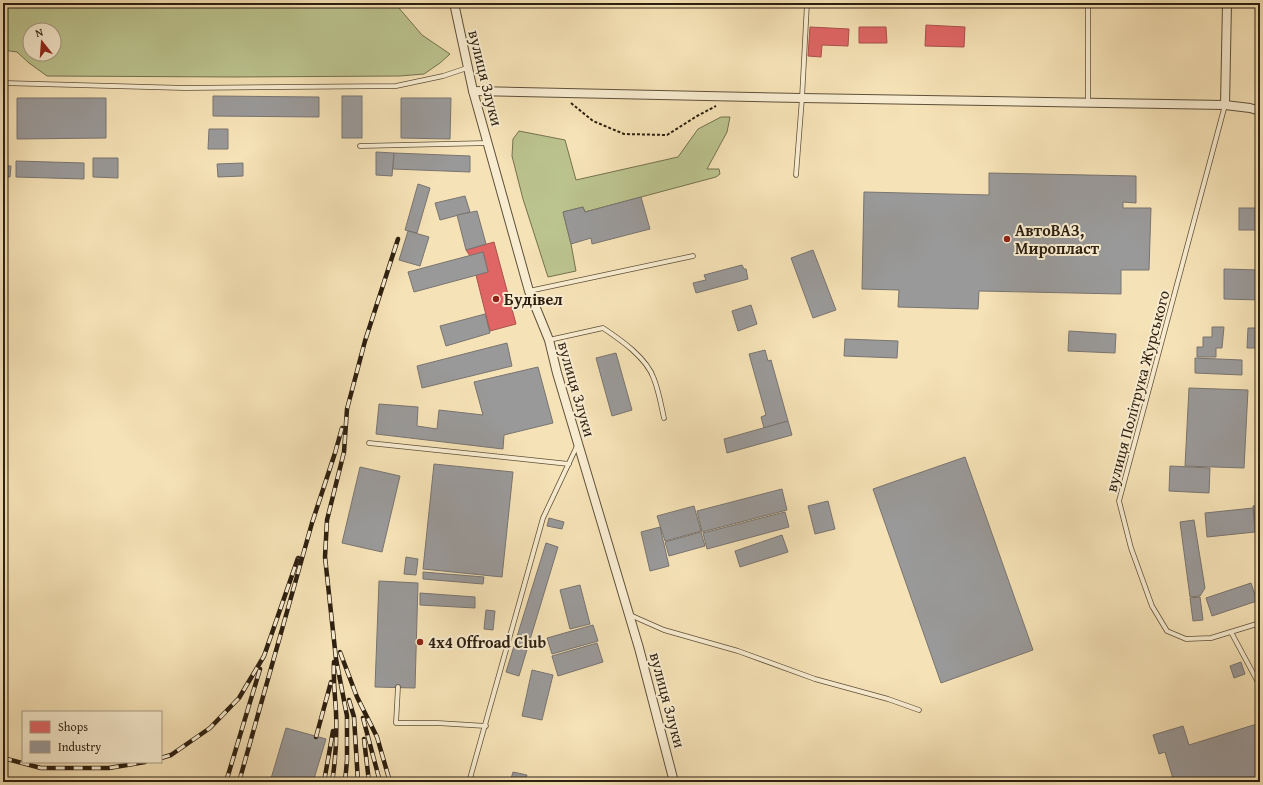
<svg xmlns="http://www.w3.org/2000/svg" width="1263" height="785" font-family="'Gentium Book Plus',serif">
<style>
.green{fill:#bbc38e;stroke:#74714f;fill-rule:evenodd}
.shops{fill:#e06666;stroke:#aa514c}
.industry{fill:#999;stroke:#797470}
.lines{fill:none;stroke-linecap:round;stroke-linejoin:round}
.service-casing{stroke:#5f503a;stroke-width:5.5}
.minor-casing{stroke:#5f503a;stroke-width:10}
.path{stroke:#2d1f10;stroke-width:2;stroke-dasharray:3 2;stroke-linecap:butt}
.service{stroke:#f8ecd0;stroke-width:4}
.minor{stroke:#f8ecd0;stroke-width:8}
.rail-casing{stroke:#2d1f10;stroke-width:4.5}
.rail{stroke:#f8ecd0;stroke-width:3;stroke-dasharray:9;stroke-linecap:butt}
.poi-dot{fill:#8f2418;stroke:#f8ecd0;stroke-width:1.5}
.labels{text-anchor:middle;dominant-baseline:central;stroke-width:4;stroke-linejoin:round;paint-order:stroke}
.street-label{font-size:16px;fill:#2d1f10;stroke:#f8ecd0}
.poi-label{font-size:16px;font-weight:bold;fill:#2d1f10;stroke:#f8ecd0;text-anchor:start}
</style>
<rect width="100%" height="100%" fill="#f5e2b6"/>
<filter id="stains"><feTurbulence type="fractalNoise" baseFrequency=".005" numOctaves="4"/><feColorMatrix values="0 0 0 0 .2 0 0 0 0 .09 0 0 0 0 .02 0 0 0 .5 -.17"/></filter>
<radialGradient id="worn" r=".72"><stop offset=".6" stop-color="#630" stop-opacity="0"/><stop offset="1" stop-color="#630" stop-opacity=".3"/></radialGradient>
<g class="green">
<path d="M3,3H397L398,7L422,35L450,54L440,63L424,74L400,76L236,77L47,76L29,63L17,52L3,50ZM30,30H54V54H30Z"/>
<polygon points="721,117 730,117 727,132 707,169 719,169 720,174 716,177 585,212 583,207 563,212 571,244 576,271 548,277 523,199 512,156 513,139 519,131 565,140 576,180 678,157 698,129"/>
</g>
<g class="shops">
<polygon points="926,25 965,27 964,47 925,46"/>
<polygon points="810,27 849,29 848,46 822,45 821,57 808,56"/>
<polygon points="859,27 886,27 887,43 859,43"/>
<polygon points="494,242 516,324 490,331 476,275 488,272 483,252 470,256 466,250"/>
</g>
<g class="industry">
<polygon points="213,96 319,97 319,117 213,116"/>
<rect x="342" y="96" width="20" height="42"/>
<polygon points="17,98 106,98 106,138 17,139"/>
<polygon points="401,98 451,98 450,139 401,138"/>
<polygon points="209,129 228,129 228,149 208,149"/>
<polygon points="376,152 394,153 392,176 376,175"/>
<polygon points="394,153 470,156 470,172 393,169"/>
<polygon points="93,158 118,158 118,178 93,177"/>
<polygon points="16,161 84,163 84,179 16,177"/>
<polygon points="243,163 243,176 218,177 217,164"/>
<polygon points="3,166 11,166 10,177 3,177"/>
<polygon points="989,173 1136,176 1136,203 1123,202 1123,208 1151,208 1149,270 1121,270 1121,294 979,291 978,309 898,307 899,290 862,289 864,192 989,195"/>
<polygon points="418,184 430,188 417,233 405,230"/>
<polygon points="465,196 470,212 440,220 435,203"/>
<polygon points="641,197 650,229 592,244 591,238 571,244 563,212 583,207 585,212"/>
<rect x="1239" y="208" width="21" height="22"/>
<polygon points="477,211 486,244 466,250 457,215"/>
<polygon points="408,231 429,237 420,266 399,260"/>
<polygon points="813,250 836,310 813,318 791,258"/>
<polygon points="483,252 488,272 414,292 408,272"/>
<polygon points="742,265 744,269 746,269 748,279 696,293 693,283 706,280 704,275"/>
<polygon points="1224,269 1260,270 1260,300 1224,299"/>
<polygon points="751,305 757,324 738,331 732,311"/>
<polygon points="485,314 490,333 446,346 440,326"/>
<polygon points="1212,327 1224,327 1222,348 1216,348 1216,357 1197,357 1197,347 1203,347 1203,337 1212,337"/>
<polygon points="1248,328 1260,328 1260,348 1247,348"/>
<polygon points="1069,331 1116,334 1115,353 1068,351"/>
<polygon points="845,339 898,341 897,358 844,356"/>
<polygon points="507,343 512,366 422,388 417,366"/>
<polygon points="765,350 768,361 771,360 788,421 764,428 761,417 766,415 749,354"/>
<polygon points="616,353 632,410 612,416 596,358"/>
<polygon points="1195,358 1242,360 1242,375 1195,373"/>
<polygon points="538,367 553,423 504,435 503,449 376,434 379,404 418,407 417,426 437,429 439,410 483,415 474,382"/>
<polygon points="1189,388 1248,390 1244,468 1185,466"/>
<polygon points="788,421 792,435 727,453 724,439"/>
<polygon points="965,457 1033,650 941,683 873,489"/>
<polygon points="434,464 513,472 502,577 423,569"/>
<polygon points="1170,466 1210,468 1209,493 1169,491"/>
<polygon points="360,467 400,476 382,552 342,543"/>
<polygon points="782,489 787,510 702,532 697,511"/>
<polygon points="828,501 835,529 815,534 808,506"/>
<polygon points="1260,505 1260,521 1255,522 1253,506"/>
<polygon points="694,506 701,531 665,541 657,516"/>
<polygon points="1253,508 1255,532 1207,537 1205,513"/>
<polygon points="785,512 789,527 707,549 703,533"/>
<polygon points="549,518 564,522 562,529 547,526"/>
<polygon points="1194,520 1205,588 1200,596 1190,597 1180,522"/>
<polygon points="660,527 669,566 650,571 641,532"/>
<polygon points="701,532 705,546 669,556 665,542"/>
<polygon points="782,535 788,552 740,567 735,551"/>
<polygon points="546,543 558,547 519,676 506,672"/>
<polygon points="406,557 418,559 416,575 404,574"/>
<polygon points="423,572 484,577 483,584 423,579"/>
<polygon points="379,581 418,583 415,688 375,687"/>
<polygon points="1251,583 1257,601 1212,616 1206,598"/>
<polygon points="580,585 590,624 570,629 560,590"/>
<polygon points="420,593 475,597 475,608 420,605"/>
<polygon points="1200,597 1203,620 1193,621 1190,598"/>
<polygon points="486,610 495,611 493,630 484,629"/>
<polygon points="593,625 598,641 552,654 547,638"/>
<polygon points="597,643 603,662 558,676 552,656"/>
<polygon points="1241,662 1245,674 1234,678 1230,666"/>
<polygon points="532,670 553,675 542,720 522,716"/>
<polygon points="1260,723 1260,782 1174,782 1165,752 1159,754 1153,735 1183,726 1189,745"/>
<polygon points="286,728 326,739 313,782 270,782"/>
<polygon points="513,772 527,775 525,782 510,782"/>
</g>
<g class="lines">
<defs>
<g id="service">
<polyline points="1088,3 1088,103"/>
<polyline points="3,83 185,88 396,86 443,76 467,68"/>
<polyline points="1225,105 1119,501 1131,548 1152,606 1167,631 1186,639 1211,638 1260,623"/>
<polyline points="360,146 488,143"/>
<polyline points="796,175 802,98 807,3"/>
<polyline points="529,291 693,256"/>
<path d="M549,340L603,328C621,340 647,358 654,379C659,392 661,405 664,418"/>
<polyline points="3,384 5,392 3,395"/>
<polyline points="369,443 569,464"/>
<polyline points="630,615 664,630 738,651 815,679 888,699 919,710"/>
<polyline points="1231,632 1260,686"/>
<polyline points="398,687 396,723 437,723 486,726"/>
<polyline points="469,782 543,518 577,446"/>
</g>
<g id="minor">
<polyline points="454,3 473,91 529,291 549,340 557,373 639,648 674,782"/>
<polyline points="473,91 802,98 1225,105 1250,108 1260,111"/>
<polyline points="1225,105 1227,3"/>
</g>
</defs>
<use href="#service" class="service-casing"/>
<use href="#minor" class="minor-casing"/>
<polyline class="path" points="571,103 593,121 624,134 667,135 697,116 716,106"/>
<use href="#service" class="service"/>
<use href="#minor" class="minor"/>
<defs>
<g id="rail">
<polyline points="340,652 357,697 377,737 390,782"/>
<polyline points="349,700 354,717 358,782"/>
<polyline points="363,718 380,782"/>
<polyline points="316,737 331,682"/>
<polyline points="364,739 369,782"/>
<polyline points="3,758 41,768 109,768 145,762"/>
<polyline points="161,758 171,755 210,728 239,698 264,656 298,558"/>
<polyline points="226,782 260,669"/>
<polyline points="239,782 312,523 335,453 342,428"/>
<polyline points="324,782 333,731"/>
<path d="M332,782C336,758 337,736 336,712C335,695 333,679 334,662"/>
<polyline points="345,782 347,760 347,716 336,659 325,557 327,520 344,452 347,409 365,341 398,239"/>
</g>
</defs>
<use href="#rail" class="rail-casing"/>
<use href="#rail" class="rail"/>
</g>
<g class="poi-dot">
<circle cx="1007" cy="239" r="4"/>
<circle cx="496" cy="299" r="4"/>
<circle cx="420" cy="642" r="4"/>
</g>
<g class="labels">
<g class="street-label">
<text transform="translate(486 78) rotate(76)">вулиця Злуки</text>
<text transform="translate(577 389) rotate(74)">вулиця Злуки</text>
<text transform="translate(1137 391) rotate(-75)">вулиця Політрука Журського</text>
<text transform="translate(668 700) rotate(75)">вулиця Злуки</text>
</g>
<g class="poi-label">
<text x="1015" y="230">АвтоВАЗ,<tspan x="1015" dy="18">Миропласт</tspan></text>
<text x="504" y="299">Будівел</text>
<text x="428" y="642">4x4 Offroad Club</text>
</g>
</g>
<rect width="1263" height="785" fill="none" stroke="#f5e2b6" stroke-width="16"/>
<rect x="4" y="4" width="1255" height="777" fill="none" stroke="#2d1f10" stroke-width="2"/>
<rect x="8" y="8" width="1247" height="769" fill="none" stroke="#2d1f10"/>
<rect x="22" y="711" width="140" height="52" fill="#f8ecd0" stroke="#a79a83"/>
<rect x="30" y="721" width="20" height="12" fill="#e06666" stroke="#a79a83"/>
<text x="58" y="731" font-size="12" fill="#2d1f10">Shops</text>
<rect x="30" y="741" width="20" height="12" fill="#999999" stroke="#a79a83"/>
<text x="58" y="751" font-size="12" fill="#2d1f10">Industry</text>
<g transform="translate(42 42) rotate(343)"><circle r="19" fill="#f8ecd0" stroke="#a79a83"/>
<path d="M0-3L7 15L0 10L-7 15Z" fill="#8f2418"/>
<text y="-6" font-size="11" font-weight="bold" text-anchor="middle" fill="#2d1f10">N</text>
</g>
<rect width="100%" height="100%" filter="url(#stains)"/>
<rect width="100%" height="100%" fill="url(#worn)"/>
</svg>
